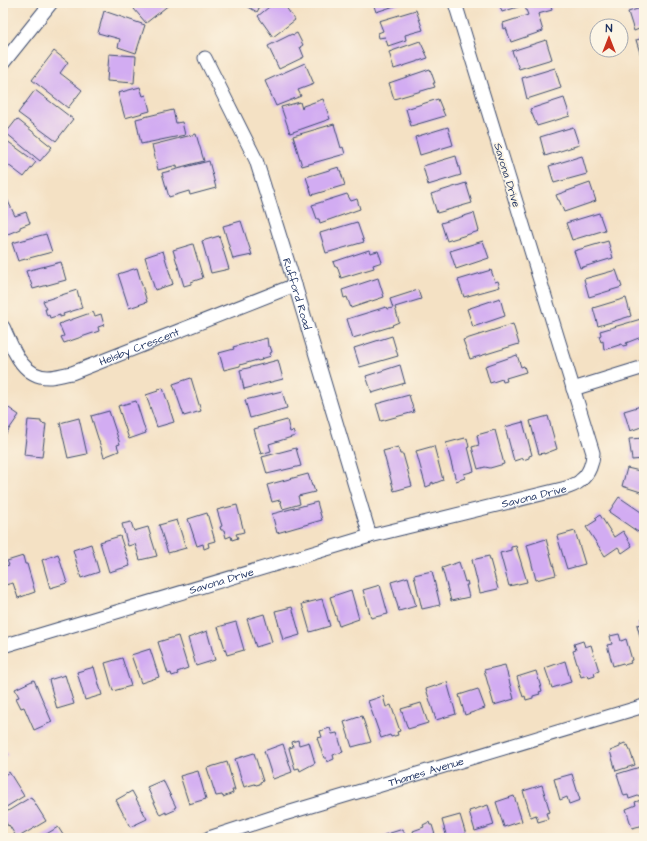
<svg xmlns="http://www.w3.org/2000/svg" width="647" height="841" font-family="'Architects Daughter',sans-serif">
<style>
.building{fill:#d2acf2}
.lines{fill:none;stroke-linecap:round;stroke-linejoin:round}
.minor-casing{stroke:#3c4a6d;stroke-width:15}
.minor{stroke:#fff;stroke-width:13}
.labels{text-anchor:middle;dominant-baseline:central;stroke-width:3.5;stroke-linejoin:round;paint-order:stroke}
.street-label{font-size:11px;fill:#1b2f5e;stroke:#fcf5e5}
</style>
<rect width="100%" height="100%" fill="#fcf5e5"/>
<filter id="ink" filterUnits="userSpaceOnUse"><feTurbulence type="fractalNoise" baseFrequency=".025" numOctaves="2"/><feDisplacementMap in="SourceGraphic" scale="8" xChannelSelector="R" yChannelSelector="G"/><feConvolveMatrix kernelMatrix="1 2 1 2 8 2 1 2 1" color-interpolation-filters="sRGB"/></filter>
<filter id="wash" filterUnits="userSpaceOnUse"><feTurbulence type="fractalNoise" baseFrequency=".012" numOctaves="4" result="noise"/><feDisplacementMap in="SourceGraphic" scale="16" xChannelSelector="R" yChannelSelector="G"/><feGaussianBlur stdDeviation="0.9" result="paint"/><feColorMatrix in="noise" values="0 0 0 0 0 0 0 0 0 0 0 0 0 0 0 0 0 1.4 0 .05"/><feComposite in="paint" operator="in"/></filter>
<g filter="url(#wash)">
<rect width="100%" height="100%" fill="#f4e1c4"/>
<g id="blocks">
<g class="building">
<polygon points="139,3 169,3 170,4 146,23 134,9"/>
<polygon points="242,3 262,3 257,12"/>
<polygon points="274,3 283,3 295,20 273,37 258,16"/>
<polygon points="373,3 404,3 376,12"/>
<polygon points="499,3 530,3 502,12"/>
<polygon points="537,3 550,3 552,10 538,14 543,31 511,42 506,28 504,29 503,23 528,15 525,7"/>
<polygon points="644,7 644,27 634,31 628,12"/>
<polygon points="416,10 423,30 405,35 406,40 388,46 385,37 379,38 378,33 383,31 379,21"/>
<polygon points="104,11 145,25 136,53 118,47 120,39 98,33"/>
<polygon points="297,33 303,45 300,47 304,57 279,69 268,46 292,34 293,35"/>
<polygon points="644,38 644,59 642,59 636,40"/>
<polygon points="546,40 552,59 519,69 512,51"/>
<polygon points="420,41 428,58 394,69 389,52"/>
<polygon points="54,51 68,62 60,73 82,90 68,108 32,80"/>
<polygon points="109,54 136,56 134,83 107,81"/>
<polygon points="305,63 314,84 298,90 301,96 276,106 265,81"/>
<polygon points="555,68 561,88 527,99 522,78"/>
<polygon points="430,69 435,83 433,83 435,87 394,99 389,83"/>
<polygon points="140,87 143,96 146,95 150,111 125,118 118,93"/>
<polygon points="35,90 73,119 56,141 18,113"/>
<polygon points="564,98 570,116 537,126 530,109"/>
<polygon points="323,99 330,119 290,133 281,107 300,102 302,109 303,106"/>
<polygon points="438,99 445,116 411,126 406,109"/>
<polygon points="173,110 176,123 182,122 185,135 141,144 136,119"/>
<polygon points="17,119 52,147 40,161 6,133"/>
<polygon points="334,124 341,148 343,147 345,154 302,166 293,136"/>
<polygon points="448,127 453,145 420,155 415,137"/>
<polygon points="573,127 579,145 545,156 540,137"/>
<polygon points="196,134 204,161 177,168 177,165 158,170 152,145"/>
<polygon points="3,138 36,162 24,177 3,161"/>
<polygon points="456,156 461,175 428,185 423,166"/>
<polygon points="582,156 587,174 554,183 549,166"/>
<polygon points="209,161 216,188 190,195 189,191 169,197 162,173"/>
<polygon points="339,167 345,185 312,195 306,177"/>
<polygon points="466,183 472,203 437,213 431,194"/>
<polygon points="590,183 596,201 564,212 559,200 558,200 556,195"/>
<polygon points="347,194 351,201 357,199 360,209 320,223 319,219 317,219 312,205"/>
<polygon points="7,199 15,216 26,212 30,223 20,227 20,229 3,236 3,201"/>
<polygon points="474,213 479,231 447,241 441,223"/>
<polygon points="599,213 605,230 572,240 566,223"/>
<polygon points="241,221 252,255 233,259 223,226"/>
<polygon points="357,222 364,242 326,253 320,233"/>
<polygon points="46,234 52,252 18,261 12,243"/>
<polygon points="219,236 229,269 211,273 202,241"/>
<polygon points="483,241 489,258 456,269 450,251"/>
<polygon points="608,241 613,258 580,268 574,251"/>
<polygon points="193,244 203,278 191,282 191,284 184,286 173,250"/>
<polygon points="369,250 370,253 378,251 382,262 373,265 374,268 341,278 337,266 335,267 333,262"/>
<polygon points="163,251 173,284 155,290 145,257"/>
<polygon points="61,262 66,280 33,289 29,277 28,277 26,271"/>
<polygon points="137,268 147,302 129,308 118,274"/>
<polygon points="491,270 495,282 498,281 500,287 464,297 458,280"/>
<polygon points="616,270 622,287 589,297 584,279"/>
<polygon points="378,278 384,297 351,308 347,297 344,298 342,290"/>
<polygon points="77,290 82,308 63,314 64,316 60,317 60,315 50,318 49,315 47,316 45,309 47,309 43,301"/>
<polygon points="418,290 421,299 395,307 399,322 392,325 393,326 353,338 347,319 386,307 387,309 393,308 390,299"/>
<polygon points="500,298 505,316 473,327 467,309"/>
<polygon points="626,298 631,316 598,326 593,308"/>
<polygon points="93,312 95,316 101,314 104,325 98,327 99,331 64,343 61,337 64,336 59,324"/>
<polygon points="641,319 644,330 644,336 626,343 627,345 623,346 622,344 604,350 603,341 601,342 599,336 601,335 600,331"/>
<polygon points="513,324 519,344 470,359 463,340"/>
<polygon points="392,336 398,356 360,367 354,348"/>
<polygon points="267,338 268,346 270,346 272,352 270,353 271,356 261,359 262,360 258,361 257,360 240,365 240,366 224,370 219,353 234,349 233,347"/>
<polygon points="517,355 521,367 524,366 526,372 506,378 507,381 503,382 502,379 490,383 485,366"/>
<polygon points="278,360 283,379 244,389 240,370"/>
<polygon points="400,365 405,383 372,393 366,376"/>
<polygon points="191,378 201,411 184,416 173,384"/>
<polygon points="163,388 174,422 157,427 146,395 158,391 158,389"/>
<polygon points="282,391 287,408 250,418 245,400"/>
<polygon points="409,395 414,412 381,421 376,404"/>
<polygon points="136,401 146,433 129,439 118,406"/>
<polygon points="3,404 19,415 3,438"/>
<polygon points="644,405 644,426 630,431 624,411"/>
<polygon points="109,411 120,444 117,445 119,451 104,457 91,416"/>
<polygon points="548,416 557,449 544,454 544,453 539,454 530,421"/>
<polygon points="79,418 87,454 68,458 60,423"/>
<polygon points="28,420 41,421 41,423 46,424 42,457 24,455"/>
<polygon points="287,420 290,432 293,431 295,436 269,444 271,451 261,454 254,429"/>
<polygon points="523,422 532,455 529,456 529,458 523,460 523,458 514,461 505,427"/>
<polygon points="495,430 504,464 490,468 485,467 478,469 472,447 479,445 477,435"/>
<polygon points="465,438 465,439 467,438 469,447 468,447 474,471 464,474 465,478 456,481 446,443"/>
<polygon points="644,438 644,459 632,460 629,439"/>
<polygon points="434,446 443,480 433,484 433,482 431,483 431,485 426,487 416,451"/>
<polygon points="398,447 400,454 403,454 412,486 394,491 383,451"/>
<polygon points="296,448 301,466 267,474 262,457"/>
<polygon points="627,468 644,472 644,493 622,486"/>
<polygon points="308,474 312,486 313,486 315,492 298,496 300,504 283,509 280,500 272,502 267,485"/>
<polygon points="619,497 644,514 644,523 638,532 609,512"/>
<polygon points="317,502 322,520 277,533 272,514"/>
<polygon points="237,505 244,532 236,534 238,538 232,540 231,536 226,538 224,530 221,530 220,527 222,526 217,510"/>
<polygon points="207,513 215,541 208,543 209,547 204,549 203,544 197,546 188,519"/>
<polygon points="600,515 614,537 623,531 632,546 622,553 618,547 605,556 586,527 597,520 595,518"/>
<polygon points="177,520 186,548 168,553 159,525"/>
<polygon points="131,522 134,531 148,527 157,556 140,560 135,544 128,546 122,524"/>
<polygon points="575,531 585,564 567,569 557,536"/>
<polygon points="120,536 130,566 109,572 100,542"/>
<polygon points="546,539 556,575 536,580 527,545"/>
<polygon points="91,544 99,572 81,578 73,550"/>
<polygon points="516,546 527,582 509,586 500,553 511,550 511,547"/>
<polygon points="58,554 67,583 50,588 42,560"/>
<polygon points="23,556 25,564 27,564 35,592 18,598 13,583 5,585 3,578 3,567 9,565 7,561"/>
<polygon points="489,556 498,589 480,593 472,560"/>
<polygon points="459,562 465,582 467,581 468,585 466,585 469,597 451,601 442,568"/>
<polygon points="432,571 440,605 422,609 414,575"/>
<polygon points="408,577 416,606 399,611 391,582"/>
<polygon points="380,585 388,614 371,618 363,590"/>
<polygon points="351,590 359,619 339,626 330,597"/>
<polygon points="322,599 330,626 310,632 302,604"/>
<polygon points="292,607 300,635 283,640 275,611"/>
<polygon points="264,614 272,642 256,647 247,619"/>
<polygon points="644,618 644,644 642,644 637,625 642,624 641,619"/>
<polygon points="236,622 244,650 227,655 218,627"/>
<polygon points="207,631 215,660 196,666 188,638"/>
<polygon points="619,634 621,641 626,639 632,660 630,661 631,663 624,665 623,663 613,666 607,645 612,644 610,636"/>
<polygon points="178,636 188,668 177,672 178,674 172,676 171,673 168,674 158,642"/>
<polygon points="583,641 585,647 591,645 599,671 594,673 595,676 589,678 588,675 581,677 573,651 576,650 574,644"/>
<polygon points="150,649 159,677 141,683 131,655"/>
<polygon points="122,658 131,686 113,691 105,663"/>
<polygon points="565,661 571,682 552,688 545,668"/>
<polygon points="505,665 514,699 494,705 484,670"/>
<polygon points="94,667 102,695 85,700 77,672"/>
<polygon points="536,671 542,691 539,692 540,694 533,696 533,698 526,700 525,696 523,697 517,677"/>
<polygon points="65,675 74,704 57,709 49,680"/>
<polygon points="34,680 52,722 34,730 24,707 21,708 16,698 19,697 15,689"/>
<polygon points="447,682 456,714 436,720 426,689"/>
<polygon points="478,689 485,708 465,715 459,695"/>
<polygon points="383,696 386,707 391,705 400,731 397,732 398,735 391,737 390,735 381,738 368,701"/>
<polygon points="421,703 428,723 408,729 401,709"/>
<polygon points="362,716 371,742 352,747 344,722"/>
<polygon points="330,728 332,734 337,733 343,752 333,755 334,759 327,762 326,758 324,758 317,738 322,737 320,731"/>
<polygon points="298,740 299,745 309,742 315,763 300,771 299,768 295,769 289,748 293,747 292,742"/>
<polygon points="625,743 626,746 628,745 635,765 616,771 610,751 620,747 620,745"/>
<polygon points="283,744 292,772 273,779 264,751"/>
<polygon points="3,747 8,755 3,757"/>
<polygon points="254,753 263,781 260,782 260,784 256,785 255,784 244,787 235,759"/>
<polygon points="227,762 235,790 232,790 233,793 223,797 222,795 216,796 207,768"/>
<polygon points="640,767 642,775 643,774 644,777 644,794 629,799 628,795 624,796 617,774"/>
<polygon points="198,771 206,799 189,804 180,776"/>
<polygon points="9,772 24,796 3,809 3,776"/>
<polygon points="572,774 580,800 569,804 567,797 560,800 554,779"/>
<polygon points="163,780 176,807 174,808 175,810 166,814 166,812 160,815 147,787"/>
<polygon points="542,785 550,812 546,813 548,819 538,822 536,815 531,817 523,791"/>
<polygon points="132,791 147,819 130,827 116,800"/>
<polygon points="514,796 522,821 504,827 496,802"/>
<polygon points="31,797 46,821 17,838 9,825 8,826 3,817 3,814"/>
<polygon points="641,800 643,804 644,803 644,825 632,828 626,809 636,805 635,802"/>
<polygon points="488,805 494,825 475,831 469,811"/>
<polygon points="460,815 467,838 447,838 442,820"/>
<polygon points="429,822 430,825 432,825 436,838 415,838 413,831 424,827 423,825"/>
<polygon points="58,827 65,838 40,838"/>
<polygon points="403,829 406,838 385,838 384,835"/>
</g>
</g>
</g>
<g filter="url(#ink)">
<use href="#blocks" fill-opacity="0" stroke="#3c4a6d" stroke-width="1"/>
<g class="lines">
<defs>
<g id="minor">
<path id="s1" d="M205,58L256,160L295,285L370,536"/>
<polyline points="3,63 51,3"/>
<path id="s2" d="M3,327C12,346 21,377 48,377C56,377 64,374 72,373L295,285"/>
<polyline points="573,389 644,367"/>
<path id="s3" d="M3,646L370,536L566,488C571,486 578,484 581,480C589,474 593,462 593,453L455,3"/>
<path id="s4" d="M209,838L274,817L644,706"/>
</g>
</defs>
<use href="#minor" class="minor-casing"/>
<use href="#minor" class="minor"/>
</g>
</g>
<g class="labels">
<g class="street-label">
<text transform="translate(507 175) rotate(73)">Savona Drive</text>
<text stroke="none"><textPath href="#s1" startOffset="254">Rufford Road</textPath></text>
<text stroke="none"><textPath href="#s2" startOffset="168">Helsby Crescent</textPath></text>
<text stroke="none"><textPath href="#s3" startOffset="552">Savona Drive</textPath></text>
<text stroke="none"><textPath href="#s3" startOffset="228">Savona Drive</textPath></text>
<text stroke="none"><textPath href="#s4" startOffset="227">Thames Avenue</textPath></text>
</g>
</g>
<rect width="647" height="841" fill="none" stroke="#fcf5e5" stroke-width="16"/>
<g transform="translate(609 38)"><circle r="19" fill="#fcf5e5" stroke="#a2a6af"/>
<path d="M0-3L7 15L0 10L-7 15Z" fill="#c8321e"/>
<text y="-6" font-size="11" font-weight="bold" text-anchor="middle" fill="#1b2f5e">N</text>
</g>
</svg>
